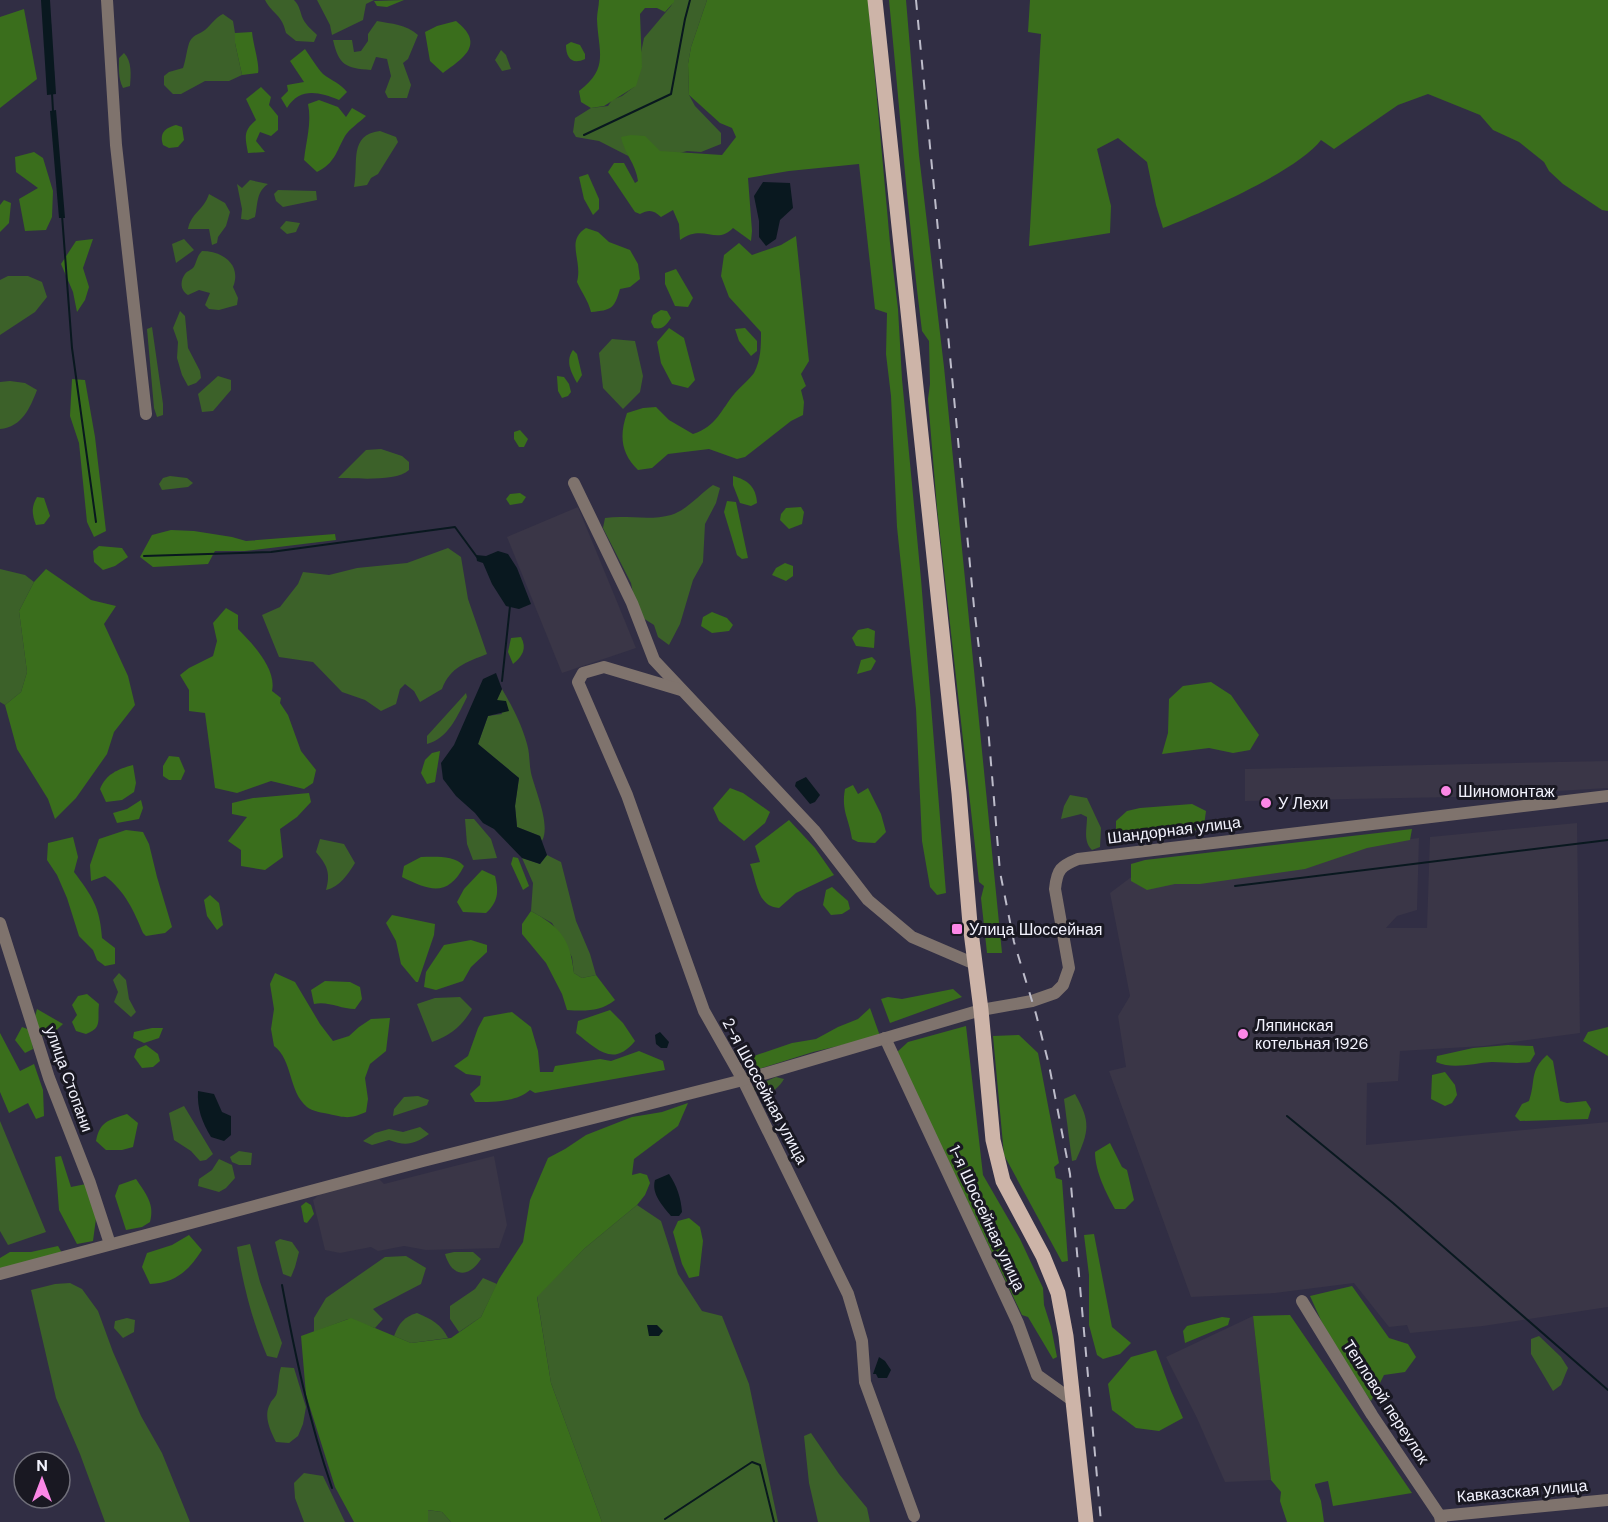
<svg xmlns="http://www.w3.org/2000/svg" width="1608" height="1522" font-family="'DM Sans',sans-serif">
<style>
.industrial{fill:#3a3647}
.green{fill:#3c6129}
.forest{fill:#3a6e1c}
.water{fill:#09181f}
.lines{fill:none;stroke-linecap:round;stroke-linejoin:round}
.stream{stroke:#09181f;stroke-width:2}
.minor{stroke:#7f736d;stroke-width:12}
.major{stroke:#cdb4a8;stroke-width:15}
.rail{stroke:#bdbcca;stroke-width:2;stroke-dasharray:10 10;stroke-linecap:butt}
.poi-dot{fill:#fb87e6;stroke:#191822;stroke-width:2}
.labels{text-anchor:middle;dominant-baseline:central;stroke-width:6;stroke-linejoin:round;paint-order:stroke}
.poi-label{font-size:16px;fill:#f2f2fd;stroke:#191822;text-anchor:start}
.street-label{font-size:16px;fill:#f2f2fd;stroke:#191822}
</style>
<rect width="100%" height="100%" fill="#312e44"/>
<g class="industrial">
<polygon points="578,507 636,648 562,673 507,537"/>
<polygon points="1608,761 1608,788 1455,797 1245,801 1245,769"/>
<polygon points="1577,823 1580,1033 1484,1046 1400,1051 1398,1081 1367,1083 1366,1145 1608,1122 1608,1307 1483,1326 1410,1333 1407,1325 1389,1327 1354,1283 1275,1293 1191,1297 1109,1071 1126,1067 1118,1016 1130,996 1110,893 1138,872 1419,838 1417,910 1397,916 1386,928 1427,928 1430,837"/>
<polygon points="494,1156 507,1225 499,1248 426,1250 404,1246 378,1251 371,1247 340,1253 325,1250 313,1200 322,1192 378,1178 384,1184"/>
<polygon points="1253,1316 1271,1480 1225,1482 1197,1418 1166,1357"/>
</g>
<g class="green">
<path d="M265,0H294C300,6 300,12 303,19C306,25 312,30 317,35L314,42L296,41L286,33C282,14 273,15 265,0Z"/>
<polygon points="317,0 374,0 366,4 363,20 332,35 330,25"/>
<polygon points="674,0 707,0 691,47 688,64 689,95 695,106 721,133 721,144 701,152 687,151 669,156 638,161 599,141 576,137 573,132 575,118 591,108 608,106 612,100 622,96 634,87 644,38 671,6"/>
<path d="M223,14L233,21L235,33V43L242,75L229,81H205L181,94H173L164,85V76L169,72L183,68C186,60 187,47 190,41C194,34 200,34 205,30C212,24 215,18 223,14Z"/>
<path d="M377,21C392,24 405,24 418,35L408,59L403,63L411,85L407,98H388L385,92L391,76L387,59L376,57L371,70C345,68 339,65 333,40H352L354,52L361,51L368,41V34Z"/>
<polygon points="501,50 506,55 511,69 502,71 495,60"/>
<path d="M124,53C132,61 131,75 130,86L123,88C118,78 119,68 119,58Z"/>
<path d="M380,131L396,137L398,142L378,174L371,178L367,185L354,187C359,163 348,135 380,131Z"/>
<path d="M250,180L268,184C256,192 258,204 255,217L248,220L241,219L242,209L237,184L242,188Z"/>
<polygon points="278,190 316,191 317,200 283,207 276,201 274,194"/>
<path d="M209,194L225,203L230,212L226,226L218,237L217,243L212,245L209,229H188C191,213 204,210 209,194Z"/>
<polygon points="286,221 300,223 296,232 287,234 280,228"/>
<polygon points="184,239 194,250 176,263 172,244"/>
<path d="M202,251C223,251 242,265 233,287L238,298L237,305L219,310L209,309L205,305L210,293L199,290L188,295C180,290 180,281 185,274C187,271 191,270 193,268C197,263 196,257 202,251Z"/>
<polygon points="8,276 28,276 42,282 47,297 35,312 0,335 0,280"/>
<polygon points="180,311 185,316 188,348 200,371 201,378 196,383 188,386 182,375 177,358 178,342 173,328"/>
<polygon points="152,327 163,404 163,415 157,417 154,408 147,329"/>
<polygon points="612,339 635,341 643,376 640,392 623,409 603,388 599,353"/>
<polygon points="218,376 231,380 231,390 213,411 202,412 198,394"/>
<path d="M10,381L25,383L37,390C30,408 22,427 0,429V382Z"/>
<path d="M381,449L402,456L409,462V470C396,482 356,478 338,478L366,450Z"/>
<polygon points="170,476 187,478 193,483 188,487 162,490 159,484 163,478"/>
<path d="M713,485L720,488L716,503L705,524L703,562L693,580L680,624L669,645L658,637L654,625L643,618L635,603L631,583L603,528L605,518C627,515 650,521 671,515C687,510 700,494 713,485Z"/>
<path d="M448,548L461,557L468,599L487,654C467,662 450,667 442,689L420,702L414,691L405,684L400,689L396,704L381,711L365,700L342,692L313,662L279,657L262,615L280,607L298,584L303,572L329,575L357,568L407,563Z"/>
<polygon points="0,569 25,575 34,582 19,611 27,672 21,692 5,705 0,702"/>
<path d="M502,689C512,706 522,725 527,744C530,754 529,763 531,773C535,790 551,825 542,841L540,836L517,827L515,806L519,778L478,744L488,716L502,714L497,700Z"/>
<path d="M466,693L467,697C458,715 448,739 427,744V736Z"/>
<path d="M1070,795L1087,798L1101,828L1100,847L1092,850C1083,841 1087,829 1087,817L1081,814L1061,819L1064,806Z"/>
<polygon points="474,819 491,839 497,858 473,860 467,844 465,819"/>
<path d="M320,839L344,844L355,863C348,874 340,887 326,890C331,873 327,865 316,852Z"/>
<polygon points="547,855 561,862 576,921 590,954 596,975 582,978 574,973 572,957 552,923 531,911 533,883 522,858 540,864"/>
<polygon points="119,973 126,980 129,999 136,1012 131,1017 114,1002 118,992 113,980"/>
<path d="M460,997L472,1009C462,1026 451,1035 432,1042L417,1004L435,998Z"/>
<path d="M776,1077L784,1079C778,1090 761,1103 753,1087Z"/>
<path d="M1075,1094C1091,1122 1089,1131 1076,1160L1072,1161L1064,1099Z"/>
<polygon points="418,1096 429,1100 427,1105 393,1116 394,1109 404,1097"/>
<polygon points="184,1106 213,1154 206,1160 200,1161 191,1151 174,1140 169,1113"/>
<polygon points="0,1121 46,1232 8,1245 0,1231"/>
<path d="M420,1127L429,1134C414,1145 405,1146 389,1140L372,1145L363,1141L375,1133L389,1129L403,1132Z"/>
<polygon points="239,1151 252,1153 251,1165 239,1165 232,1162 230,1157"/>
<polygon points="219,1159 232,1165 235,1178 226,1188 219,1192 198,1186 199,1179 212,1170"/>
<polygon points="637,1205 661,1221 678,1274 702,1311 722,1316 749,1384 778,1522 602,1522 551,1383 537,1296 585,1248"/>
<polygon points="280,1239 292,1242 299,1252 295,1267 291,1277 283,1274 275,1242"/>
<path d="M250,1244L260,1282L282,1343L277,1358L267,1356C252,1320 243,1285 237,1247Z"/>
<path d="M454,1252H473L481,1259C469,1278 452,1278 445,1254Z"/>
<polygon points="406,1256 426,1268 421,1284 373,1309 383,1319 375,1328 348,1319 314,1332 314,1318 326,1298 385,1257"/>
<polygon points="483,1278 497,1284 481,1317 459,1332 450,1319 450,1306 475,1289"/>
<polygon points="70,1283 82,1289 98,1311 113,1352 141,1416 162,1453 190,1522 105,1522 80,1454 56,1398 31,1290 55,1284"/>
<path d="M417,1313C431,1319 441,1324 448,1338L411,1343L394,1336C399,1323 404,1317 417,1313Z"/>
<polygon points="127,1318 135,1320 134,1332 123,1338 114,1328 115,1321"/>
<polygon points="1539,1336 1561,1357 1568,1368 1561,1385 1553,1391 1531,1354 1531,1339"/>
<path d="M281,1367L294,1368L306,1407L303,1424L298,1436L289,1443L276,1442C271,1432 263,1416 270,1404C272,1399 276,1398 277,1392C279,1383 278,1376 281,1367Z"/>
<polygon points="811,1433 839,1474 867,1508 870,1522 818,1522 809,1483 804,1436"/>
<polygon points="304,1473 323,1476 345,1522 304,1522 295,1498 294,1483"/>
<polygon points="427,1510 442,1512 451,1522 428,1522"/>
</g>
<g class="forest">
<polygon points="404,0 387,7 377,6 374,1"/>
<path d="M599,0H674V2L665,12L657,8H645L640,14L642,67L636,86L604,106L591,108L581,102L579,91C610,68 598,51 597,19C597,12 599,6 599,0Z"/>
<path d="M707,0H868L890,243L898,309L902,379L921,579L946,893L937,895L930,887L922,841L916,709L897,527L891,396L886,354L887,313L875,309L859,164L789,171L748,178L752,231L751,241L733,228C716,246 704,223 680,240L679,224L673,210L661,217C654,210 649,209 640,214L635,212L608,172L614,163H624L635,183L638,181C636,164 624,153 621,137L631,135L645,136L660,151L722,155L736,137L732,128L720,123L689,95L688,64L691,47Z"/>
<path d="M889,0H906L919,155L944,367L1002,953H987L981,898L984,886L979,882L937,508L928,399L930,384L929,341L922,331C908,221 900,110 889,0Z"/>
<path d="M1030,0H1608V211L1602,210L1563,184L1549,171L1544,162L1519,142L1493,130L1480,115L1428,94L1398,105L1334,149L1321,140C1298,171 1201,213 1163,228L1156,205L1147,162L1118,138L1097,149L1111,206L1110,233L1029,246L1041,34L1028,32Z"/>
<polygon points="24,9 37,79 0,108 0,17"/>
<path d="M456,21C485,44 465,57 443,73L430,61L425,32L437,26Z"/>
<path d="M252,32C253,44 260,65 258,73L242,75L235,43V33Z"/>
<path d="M571,42L580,45L585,54V59C572,65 566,58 566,45Z"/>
<path d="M305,49C310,56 318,69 323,74C332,81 340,83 347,92L339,100C319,92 300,87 287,108L281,98L288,91L287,85L304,82L290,61Z"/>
<path d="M261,87L271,97L269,105L278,116V130L271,136L260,132L256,141L265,152L248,153C245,137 243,131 256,120L246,99Z"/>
<path d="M319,100L338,107L346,117L352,108L366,116C360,122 349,129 345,136C336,152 335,163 317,172L304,160C306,141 312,123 308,104Z"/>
<path d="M176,125L182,127L184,140L178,147L169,148L163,145C159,133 165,128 176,125Z"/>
<polygon points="34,152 43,158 53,191 52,217 46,230 25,231 19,199 38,188 16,172 15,157"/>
<polygon points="588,174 599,199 599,209 593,215 584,199 579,177"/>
<polygon points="4,200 11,203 9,223 0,232 0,205"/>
<path d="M586,228L598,232L609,242L630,250L638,264L640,279L630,287L620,289C614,309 612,310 591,312C588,300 582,293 577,282C583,260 565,241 586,228Z"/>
<path d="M796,236L809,361L801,374L806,386L801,390L804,402L803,415L791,421L745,457L737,459L709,449L668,454L652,468L638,470C621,453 619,436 627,413L643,408L656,407L669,420L693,434C717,426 720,411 735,393C741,386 749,380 754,373C761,360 761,346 761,332L729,297L721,276L724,255L739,243L752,255L781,245Z"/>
<polygon points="93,239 83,268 89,287 85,300 77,312 73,292 61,264 76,241"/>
<polygon points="676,269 693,298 688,307 675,306 665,284 665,273"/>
<path d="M661,310L667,311L671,318C666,325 663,330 654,328L651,322L653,315Z"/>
<polygon points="669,328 684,338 695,380 688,388 672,384 661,363 657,342"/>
<polygon points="745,328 757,341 757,351 751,356 739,341 735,329"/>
<path d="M573,350L577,354L582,375L577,383C571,372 565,361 573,350Z"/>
<polygon points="557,376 564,377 569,384 571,392 568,396 562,398 558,391"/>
<polygon points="72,379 85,380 95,437 106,531 94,537 87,522 79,443 70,416"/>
<polygon points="520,430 528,439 524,447 519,447 514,439 514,432"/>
<path d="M733,476C748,480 756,487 757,503L751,506L740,503L733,485Z"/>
<polygon points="520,493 526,497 522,503 510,505 506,499 510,494"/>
<path d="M37,497L44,498L50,516L44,524L36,525C32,514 31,507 37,497Z"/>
<polygon points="727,501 736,502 748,558 742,559 737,555 724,512"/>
<polygon points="801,507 804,512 802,524 789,529 780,520 781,514 786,508"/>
<polygon points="171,530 194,531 232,537 246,541 335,534 336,540 245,551 215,551 208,564 153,567 140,557 152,535"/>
<polygon points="99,546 122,548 128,557 115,566 103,570 94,562 93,551"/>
<polygon points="785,563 793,566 793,576 786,581 772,575 776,568"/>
<polygon points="46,569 91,600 116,606 104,624 128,676 135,705 114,732 107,754 76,798 55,819 48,799 17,749 5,705 21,692 27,672 19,611 34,582"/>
<path d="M226,608L238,615V629C252,643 277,669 272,691L281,698L280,703L288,715L301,751L316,770L313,783L304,789L271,781L237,793L215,788L205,713L189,711V690L180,675L189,668L213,656L217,641L213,623Z"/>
<polygon points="712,612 727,618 733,625 729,631 712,633 701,626 703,617"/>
<polygon points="868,628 875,631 874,648 856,646 852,638 858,630"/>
<path d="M521,637C527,648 523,656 513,664L508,652L511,638Z"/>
<polygon points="872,657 876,661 871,670 857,674 861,660"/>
<polygon points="1211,682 1231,695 1259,735 1250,750 1233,753 1209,748 1162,754 1168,733 1169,699 1183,686"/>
<polygon points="440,751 435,782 427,784 421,773 425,760 432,753"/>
<polygon points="169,756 179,757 185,771 181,780 169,780 163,776 163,766"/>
<path d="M133,765L136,783L134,792L122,800L106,802L100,789C106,774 118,769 133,765Z"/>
<path d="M853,785L858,794L868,788L881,814L886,832L875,843L858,842L852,839C849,818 841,811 845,789Z"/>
<polygon points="730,788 743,793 770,812 765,823 744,841 719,821 713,808"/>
<polygon points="309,793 311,802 297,817 280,829 283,857 265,870 241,866 241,850 228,841 247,817 232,814 232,803 253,798"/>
<polygon points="141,800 143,808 139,819 117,823 113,813 127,809"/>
<polygon points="1192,804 1206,811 1204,826 1188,834 1126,842 1116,832 1116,821 1127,811 1140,808"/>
<path d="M789,820L815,848L834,875L796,893L779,908C757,907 757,881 750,864L760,862L755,846Z"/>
<polygon points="1412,829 1410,840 1367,848 1305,869 1200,884 1175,884 1147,890 1131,881 1131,864 1145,860"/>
<path d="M126,830L143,832L149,844L157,877L172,927L165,933L146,936L143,933C134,911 125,891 105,876L91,881L90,865L99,839Z"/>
<path d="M73,837L78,857L74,872C92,896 100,907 102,938L115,948V964L105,966L97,960L93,950L79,936L67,898L57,875L47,860L48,843Z"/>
<path d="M421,857C435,857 454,855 464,866C448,897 430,891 402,877L404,866Z"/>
<polygon points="513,857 518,858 529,886 523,890 511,864"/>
<path d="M482,870L495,876C499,892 498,902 486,913L463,912L457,902L464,889Z"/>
<polygon points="832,887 848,901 850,909 842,914 831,915 823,905 826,890"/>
<polygon points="210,895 219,903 223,925 217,930 207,916 204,900"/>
<path d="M531,911C560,927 570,938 574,973L582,978L596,975L615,1000C600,1012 585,1011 567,1010L562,994L546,963L522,934V924Z"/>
<polygon points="392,915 435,924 434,935 418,982 416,982 401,964 396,941 386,923"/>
<polygon points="471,940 487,945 487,952 471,967 463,981 436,990 424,987 426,972 444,945"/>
<path d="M275,973L295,982L320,1024L333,1041L349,1036L359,1027L371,1019L390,1018L386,1051L370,1064L365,1078L368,1099L366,1112C350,1119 346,1118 329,1114C323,1113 312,1111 307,1107C288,1091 293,1060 274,1046L271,1029L274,1009L270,984Z"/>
<path d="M325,981L350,982L360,987L362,999L355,1009C340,1009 329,1001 314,1004L311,990Z"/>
<polygon points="953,989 962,997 890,1023 881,999 888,997 902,999"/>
<path d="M87,994L99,1004C97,1020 103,1028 86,1034L76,1031L72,1022L77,1015L72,1005L78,996Z"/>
<polygon points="870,1008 880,1036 813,1052 749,1072 745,1059 792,1043 816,1039 838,1027 858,1019"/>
<polygon points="37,1009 63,1024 50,1036 42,1036 34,1020"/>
<path d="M610,1010L623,1023L635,1041C613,1068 597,1049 576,1033L578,1021Z"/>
<path d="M512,1012L531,1027L538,1051L540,1072H553L555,1066L600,1059L611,1061L639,1051L663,1061L665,1070L535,1093L530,1090C517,1102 493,1102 475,1102L470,1094L480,1085L481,1076L466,1074L454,1066L468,1056L478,1028L484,1017Z"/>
<polygon points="966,1026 983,1175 1020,1239 1043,1288 1044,1305 1051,1327 1057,1357 1053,1359 1028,1317 1022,1315 896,1053 908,1042"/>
<polygon points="22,1027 30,1030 33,1049 25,1053 15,1040"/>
<polygon points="1608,1027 1608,1056 1583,1041 1588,1032"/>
<polygon points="152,1028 163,1028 159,1038 144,1043 133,1038 134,1032"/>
<polygon points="0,1033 20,1071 34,1064 43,1090 44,1116 36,1119 28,1103 9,1113 0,1092"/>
<polygon points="1019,1035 1038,1053 1059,1163 1054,1167 1056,1178 1062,1180 1068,1261 1062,1262 1004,1155 993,1036"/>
<polygon points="146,1045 158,1054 160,1061 153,1067 142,1068 134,1057 137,1049"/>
<path d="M1508,1045L1533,1046L1535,1054L1530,1062C1517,1064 1505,1062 1492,1062C1473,1063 1454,1070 1436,1062L1437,1056L1473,1048Z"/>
<path d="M1547,1055L1553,1061L1560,1101L1567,1103L1586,1101L1591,1109L1588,1119L1520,1121L1515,1116L1522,1104L1529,1101C1536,1081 1529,1071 1547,1055Z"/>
<polygon points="1445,1072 1455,1085 1457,1095 1452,1103 1445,1106 1431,1099 1432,1075"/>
<polygon points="688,1103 678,1126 634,1159 632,1175 640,1173 647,1175 650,1183 645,1195 637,1205 585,1248 537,1297 551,1383 602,1522 451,1522 442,1512 428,1510 428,1522 354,1522 335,1487 306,1395 301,1336 351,1318 411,1343 451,1338 481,1317 499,1279 523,1242 530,1200 548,1158 565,1149 586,1135 632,1117 662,1112"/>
<path d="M127,1114L138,1123L133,1147L122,1150H106L96,1141C100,1121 109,1120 127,1114Z"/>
<path d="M1110,1143L1122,1167L1127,1170L1134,1200L1125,1209H1115C1106,1193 1095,1171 1095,1152Z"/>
<polygon points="61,1156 71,1187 86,1184 97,1211 93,1241 77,1244 59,1210 55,1157"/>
<path d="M136,1179C146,1194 155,1204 150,1222L142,1227L126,1230L115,1196L119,1185Z"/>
<polygon points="306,1202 311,1205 314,1214 307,1223 304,1222 301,1206"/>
<polygon points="689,1218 700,1227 703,1241 699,1276 689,1278 682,1264 673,1232 678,1221"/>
<polygon points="1094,1234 1112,1327 1131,1343 1120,1354 1103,1359 1097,1355 1089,1325 1089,1275 1084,1235"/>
<path d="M189,1235L202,1250C189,1270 176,1283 150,1284L142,1267L147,1253L172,1245Z"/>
<polygon points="58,1246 62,1253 0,1269 0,1258 10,1252 31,1252"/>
<polygon points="1352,1286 1389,1338 1408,1344 1416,1357 1405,1372 1384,1375 1371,1401 1334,1349 1310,1296"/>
<polygon points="1290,1315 1412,1493 1333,1506 1328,1481 1315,1484 1315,1486 1321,1501 1324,1522 1287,1522 1280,1501 1281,1492 1271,1480 1253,1316"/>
<polygon points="1222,1317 1230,1318 1228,1325 1185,1343 1183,1331 1187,1326"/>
<polygon points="1156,1350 1171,1391 1183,1418 1159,1431 1136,1428 1112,1410 1108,1384 1131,1357"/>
</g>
<g class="water">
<polygon points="41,0 50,0 56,94 47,95"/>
<polygon points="56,110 65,218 59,218 50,111"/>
<polygon points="763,182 790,183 793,208 780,220 776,239 766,246 759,237 759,221 754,196"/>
<polygon points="498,551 508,554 517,568 531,604 519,609 506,606 492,584 483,563 477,561 476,555 486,556"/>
<polygon points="496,673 502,689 497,700 506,701 509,711 488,716 478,744 519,778 515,806 517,827 540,836 547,855 540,864 522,858 494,829 483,823 475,813 456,796 443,779 441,763 454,745 483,679"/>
<polygon points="806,777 820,795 815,802 810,804 795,786 796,782"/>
<polygon points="660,1032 669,1042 667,1048 661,1048 656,1044 655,1035"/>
<path d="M198,1091L214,1094L222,1112L231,1116V1135L224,1141L211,1137C202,1122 197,1109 198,1091Z"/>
<path d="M669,1174C677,1186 681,1198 682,1212L679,1216H671C663,1206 651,1194 655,1180Z"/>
<polygon points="647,1325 657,1325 663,1331 659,1336 649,1336"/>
<polygon points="879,1357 885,1361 891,1370 887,1378 878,1378 876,1374 873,1374"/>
</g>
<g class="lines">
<g class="stream">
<polyline points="52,93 53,111"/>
<polyline points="584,135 671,94 685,19 690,0"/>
<polyline points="62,215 72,348 96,522"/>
<polyline points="144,556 271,552 455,527 477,557"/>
<polyline points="502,681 510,606"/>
<polyline points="1235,886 1608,840"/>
<polyline points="1287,1116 1393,1203 1608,1390"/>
<path d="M282,1285C295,1354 309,1421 332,1488"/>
<polyline points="665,1519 752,1462 760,1465 774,1522"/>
</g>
<g class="minor">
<polyline points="107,0 116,145 146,414"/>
<polyline points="574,483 632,603 654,660 814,830 868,900 912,937 975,964"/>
<polyline points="681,690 604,667 583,673 578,682 627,795 704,1011 743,1080 848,1294 862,1341 865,1382 914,1516"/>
<polyline points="0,923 49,1078 90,1183 110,1244"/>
<polyline points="885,1038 1018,1323 1037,1375 1072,1400"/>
<path d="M0,1274L423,1161L743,1080L981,1010L1032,1001L1055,993L1063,985L1069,968L1055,889C1057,869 1061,866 1078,859L1608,796"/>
<polyline points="1302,1301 1372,1415 1440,1516 1441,1522"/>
<polyline points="1440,1516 1608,1500"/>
</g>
<polyline class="major" points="875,0 959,793 970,924 981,1010 993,1140 1003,1181 1043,1256 1058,1293 1066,1336 1086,1522"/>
<polyline class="rail" points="916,0 974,607 987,715 1000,872 1014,942 1036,1014 1049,1065 1070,1174 1101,1522"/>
</g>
<g class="poi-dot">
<circle cx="1446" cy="791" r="6"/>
<circle cx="1266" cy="803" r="6"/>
<rect x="951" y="923" width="12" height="12" rx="3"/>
<circle cx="1243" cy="1034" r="6"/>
</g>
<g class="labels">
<g class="poi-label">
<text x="1458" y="791">Шиномонтаж</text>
<text x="1278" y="803">У Лехи</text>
<text x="969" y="929">Улица Шоссейная</text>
<text x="1255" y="1025">Ляпинская<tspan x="1255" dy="18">котельная 1926</tspan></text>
</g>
<g class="street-label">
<text transform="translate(1174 830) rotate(-7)">Шандорная улица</text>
<text transform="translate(69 1079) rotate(70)">улица Стопани</text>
<text transform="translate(765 1091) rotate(62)">2-я Шоссейная улица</text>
<text transform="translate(987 1218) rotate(65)">1-я Шоссейная улица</text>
<text transform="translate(1386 1402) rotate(57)">Тепловой переулок</text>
<text transform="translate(1522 1491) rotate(-5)">Кавказская улица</text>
</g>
</g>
<g transform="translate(42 1480)"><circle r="28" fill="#191822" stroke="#706f7a" stroke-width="1.5"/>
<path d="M0-4.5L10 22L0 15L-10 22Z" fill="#fb87e6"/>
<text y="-9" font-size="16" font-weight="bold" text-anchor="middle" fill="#f2f2fd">N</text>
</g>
</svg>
